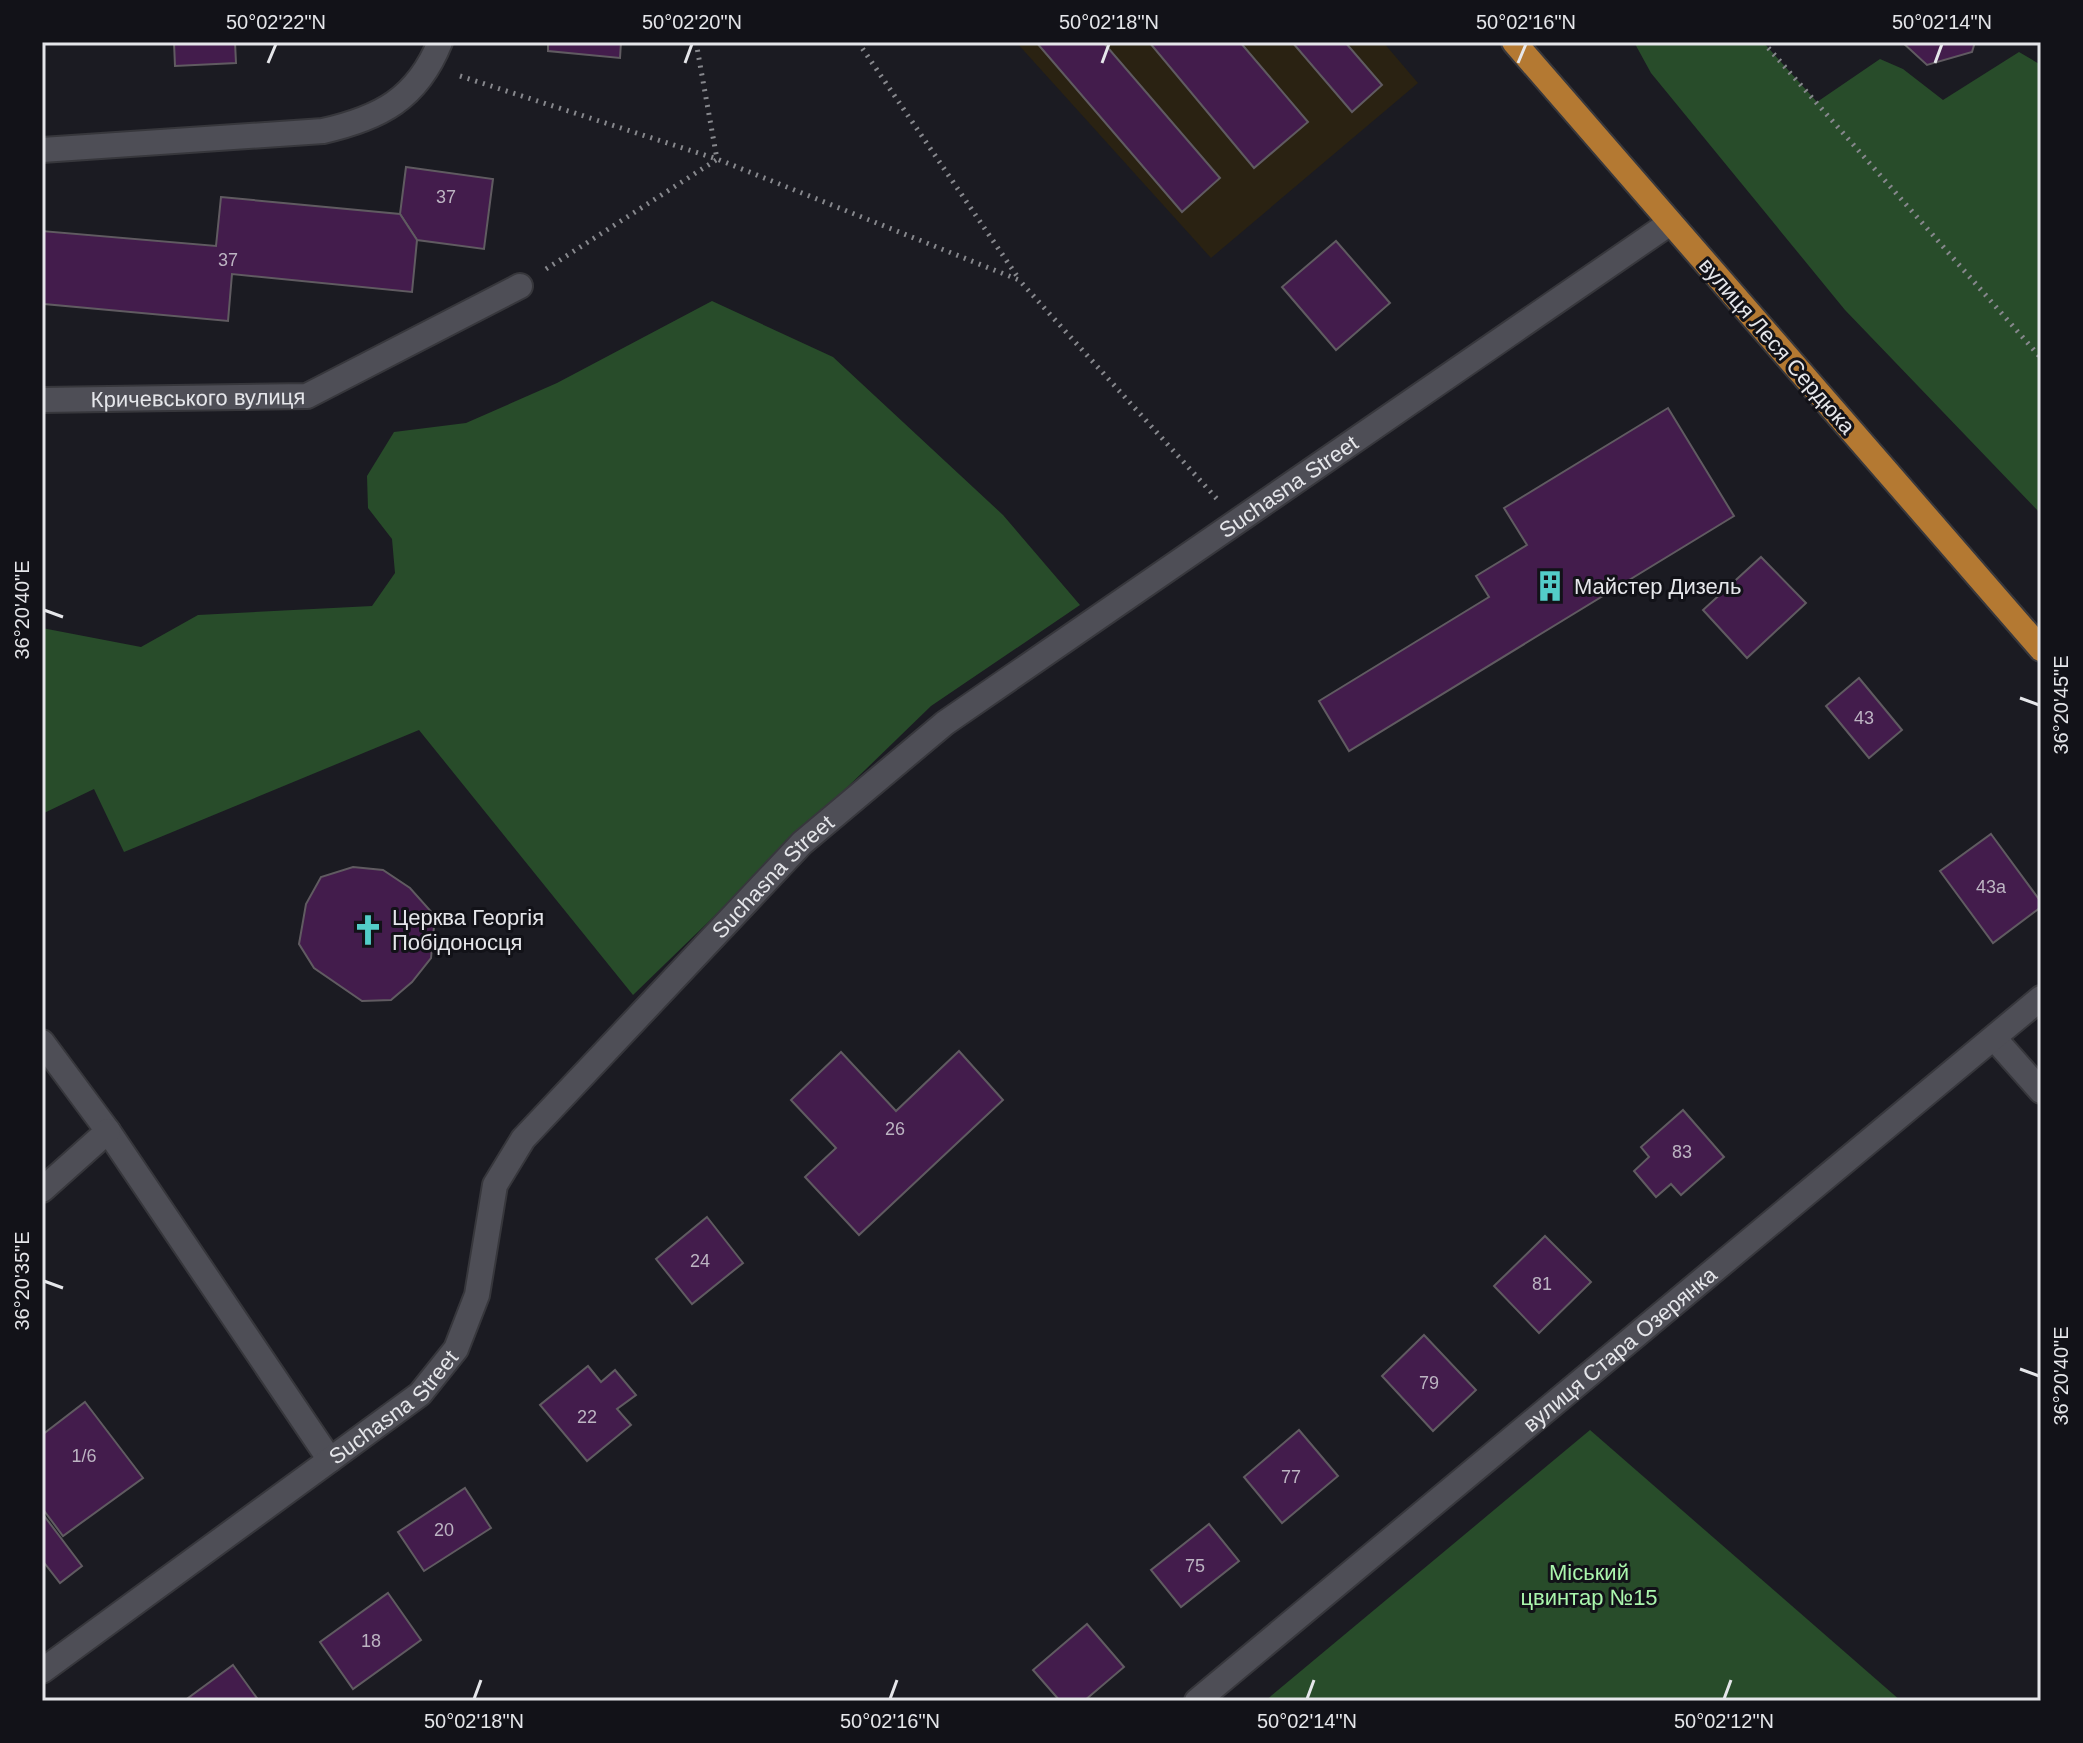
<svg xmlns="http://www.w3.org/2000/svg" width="2083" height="1743" font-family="Arial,sans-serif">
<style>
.industrial{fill:#2a2212}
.green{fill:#284c2a}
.building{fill:#431c4c;stroke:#605b61;stroke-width:2}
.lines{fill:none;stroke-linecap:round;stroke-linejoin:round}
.minor-casing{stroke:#37373c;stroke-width:28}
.major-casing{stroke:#37373c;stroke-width:28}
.path{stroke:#87888d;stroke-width:5;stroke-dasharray:2 6;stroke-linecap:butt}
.minor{stroke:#4e4e56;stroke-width:24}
.major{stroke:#b47932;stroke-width:24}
.ticks{fill:none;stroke:#e5e6ea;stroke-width:3}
.labels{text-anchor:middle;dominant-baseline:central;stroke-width:6;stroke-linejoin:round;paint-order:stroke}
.number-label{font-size:18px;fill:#bcb4c2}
.street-label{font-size:22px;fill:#e5e6ea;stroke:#121218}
.poi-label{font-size:22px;fill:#e5e6ea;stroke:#121218;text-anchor:start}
.park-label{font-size:22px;fill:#aaf6ad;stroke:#121218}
.neatline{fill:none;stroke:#e5e6ea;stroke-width:3}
.ticks-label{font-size:20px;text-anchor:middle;fill:#e5e6ea}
</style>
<rect width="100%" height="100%" fill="#1b1b22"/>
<polygon class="industrial" points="1016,42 1383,42 1418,83 1211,258"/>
<g class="green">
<polygon points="1634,42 1763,42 1817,102 1880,59 1903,69 1943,100 2019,52 2041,65 2041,514 1845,310 1651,73"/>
<polygon points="712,301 833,357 1003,515 1080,605 931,706 633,995 419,730 124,852 94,789 42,814 42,628 141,647 198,615 372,606 395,573 392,539 368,508 367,476 394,432 466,423 557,383"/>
<polygon points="1590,1430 1901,1701 1265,1701"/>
</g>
<g class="building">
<polygon points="174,42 235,42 236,63 175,66"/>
<polygon points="548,42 621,42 620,58 548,51"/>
<polygon points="1036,42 1103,42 1220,178 1182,212"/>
<polygon points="1149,42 1240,42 1308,122 1254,168"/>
<polygon points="1292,42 1345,42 1382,85 1352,112"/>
<polygon points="1902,42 1975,42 1972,52 1927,65"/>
<polygon points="406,167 493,179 484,249 417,240 400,214"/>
<polygon points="221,197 400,214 417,240 412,292 232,274 228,321 44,304 42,301 42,231 216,246"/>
<polygon points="1336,241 1390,303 1336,350 1282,287"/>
<polygon points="1668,408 1734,516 1349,751 1319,701 1489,597 1476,576 1527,545 1504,508"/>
<polygon points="1761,557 1806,603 1747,658 1703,610"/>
<polygon points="1859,678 1902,730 1869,758 1826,706"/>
<polygon points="1991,834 2041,902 2041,907 1993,943 1940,871"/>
<polygon points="353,867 383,870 410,888 435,916 431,958 412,982 391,1000 362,1001 314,968 299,944 306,904 321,877"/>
<polygon points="959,1051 1003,1100 859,1235 805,1177 836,1148 791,1100 841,1052 896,1111"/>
<polygon points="1683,1110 1724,1157 1681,1195 1671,1184 1656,1197 1634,1171 1649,1157 1641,1147"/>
<polygon points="707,1217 743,1263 692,1304 656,1259"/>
<polygon points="1545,1236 1591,1282 1539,1333 1494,1286"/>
<polygon points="1424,1335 1476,1390 1433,1431 1382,1376"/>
<polygon points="588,1366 601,1382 615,1370 636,1395 617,1409 631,1425 587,1461 540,1405"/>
<polygon points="85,1402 143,1478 63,1536 42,1508 42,1435"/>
<polygon points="1299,1430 1338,1476 1282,1523 1244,1477"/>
<polygon points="465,1488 491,1528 424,1571 398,1532"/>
<polygon points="42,1513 82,1566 60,1583 42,1560"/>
<polygon points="1209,1524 1239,1561 1181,1607 1151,1570"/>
<polygon points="388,1593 421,1640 353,1689 320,1642"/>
<polygon points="1087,1624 1124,1667 1084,1701 1060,1701 1033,1670"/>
<polygon points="233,1665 259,1701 184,1701"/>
</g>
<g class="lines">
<defs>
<g id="minor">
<path d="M42,150L323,131C380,118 417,99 440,42"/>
<path id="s1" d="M42,400L307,396L520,286"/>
<polyline points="1994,1038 2041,1091"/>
<polyline points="42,1042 108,1131 330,1460"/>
<polyline points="42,1190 108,1131"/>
<path id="s2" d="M42,1671L420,1394L456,1349L477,1295L495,1185L523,1139L802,843L945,723L1670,223"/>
<path id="s3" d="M1197,1701L2041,998"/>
</g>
<polyline id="major" points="1514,42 2041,649"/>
</defs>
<use href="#minor" class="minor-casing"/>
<use href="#major" class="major-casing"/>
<g class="path">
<polyline points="696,42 717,159"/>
<polyline points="858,42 1019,279"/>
<polyline points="1763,42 2041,358"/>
<polyline points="460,76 717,159 1019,280 1217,499"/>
<polyline points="546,269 716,160"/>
</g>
<use href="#minor" class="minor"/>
<use href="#major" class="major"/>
</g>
<path class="ticks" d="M268,63L276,44M685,63L692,44M1102,63L1109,44M1518,63L1526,44M1935,63L1942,44M44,610L63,617M2020,698L2039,705M44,1281L63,1288M2020,1369L2039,1376M474,1699L481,1680M890,1699L897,1680M1307,1699L1314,1680M1724,1699L1731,1680"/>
<defs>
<symbol id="building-bare" viewBox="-9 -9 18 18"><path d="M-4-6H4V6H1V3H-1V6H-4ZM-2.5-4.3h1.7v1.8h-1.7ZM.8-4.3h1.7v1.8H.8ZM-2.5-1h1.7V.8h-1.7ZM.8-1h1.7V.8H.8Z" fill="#53cdc9" stroke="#121218" stroke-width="2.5" paint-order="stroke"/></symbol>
<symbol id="church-bare" viewBox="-9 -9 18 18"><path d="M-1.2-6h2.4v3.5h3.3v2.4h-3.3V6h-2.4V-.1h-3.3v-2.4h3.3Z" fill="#53cdc9" stroke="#121218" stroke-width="2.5" paint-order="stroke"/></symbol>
</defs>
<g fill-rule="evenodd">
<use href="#building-bare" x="1528" y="564" width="44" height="44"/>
<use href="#church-bare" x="346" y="908" width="44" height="44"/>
</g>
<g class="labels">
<g class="number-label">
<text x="446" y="197">37</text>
<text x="228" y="260">37</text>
<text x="1864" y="718">43</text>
<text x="1991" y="887">43а</text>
<text x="895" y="1129">26</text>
<text x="1682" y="1152">83</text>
<text x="700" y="1261">24</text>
<text x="1542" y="1284">81</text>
<text x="1429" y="1383">79</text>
<text x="587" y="1417">22</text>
<text x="84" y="1456">1/6</text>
<text x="1291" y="1477">77</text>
<text x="444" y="1530">20</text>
<text x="1195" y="1566">75</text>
<text x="371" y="1641">18</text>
</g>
<g class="street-label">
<text transform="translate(1777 346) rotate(49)">вулиця Леся Сердюка</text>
<text stroke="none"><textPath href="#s1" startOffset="156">Кричевського вулиця</textPath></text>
<text stroke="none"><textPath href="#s2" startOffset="1760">Suchasna Street</textPath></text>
<text stroke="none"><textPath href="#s2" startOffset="1112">Suchasna Street</textPath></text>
<text stroke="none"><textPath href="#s3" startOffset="550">вулиця Стара Озерянка</textPath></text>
<text stroke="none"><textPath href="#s2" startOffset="440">Suchasna Street</textPath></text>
</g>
<g class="poi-label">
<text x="1574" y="586">Майстер Дизель</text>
<text x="392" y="917">Церква Георгія<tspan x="392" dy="25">Побідоносця</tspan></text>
</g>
<g class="park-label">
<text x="1589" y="1572">Міський<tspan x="1589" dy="25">цвинтар №15</tspan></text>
</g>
</g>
<rect width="2083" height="1743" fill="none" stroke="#121218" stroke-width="88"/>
<rect x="44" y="44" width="1995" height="1655" class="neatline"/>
<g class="ticks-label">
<text x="276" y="29">50°02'22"N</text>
<text x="692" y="29">50°02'20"N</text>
<text x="1109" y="29">50°02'18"N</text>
<text x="1526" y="29">50°02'16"N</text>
<text x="1942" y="29">50°02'14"N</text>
<text transform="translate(22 610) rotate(-90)" y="7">36°20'40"E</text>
<text transform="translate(2061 705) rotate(-90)" y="7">36°20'45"E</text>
<text transform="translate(22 1281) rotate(-90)" y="7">36°20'35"E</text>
<text transform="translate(2061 1376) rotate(-90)" y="7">36°20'40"E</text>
<text x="474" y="1728">50°02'18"N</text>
<text x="890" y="1728">50°02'16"N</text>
<text x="1307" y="1728">50°02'14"N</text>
<text x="1724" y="1728">50°02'12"N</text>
</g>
</svg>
